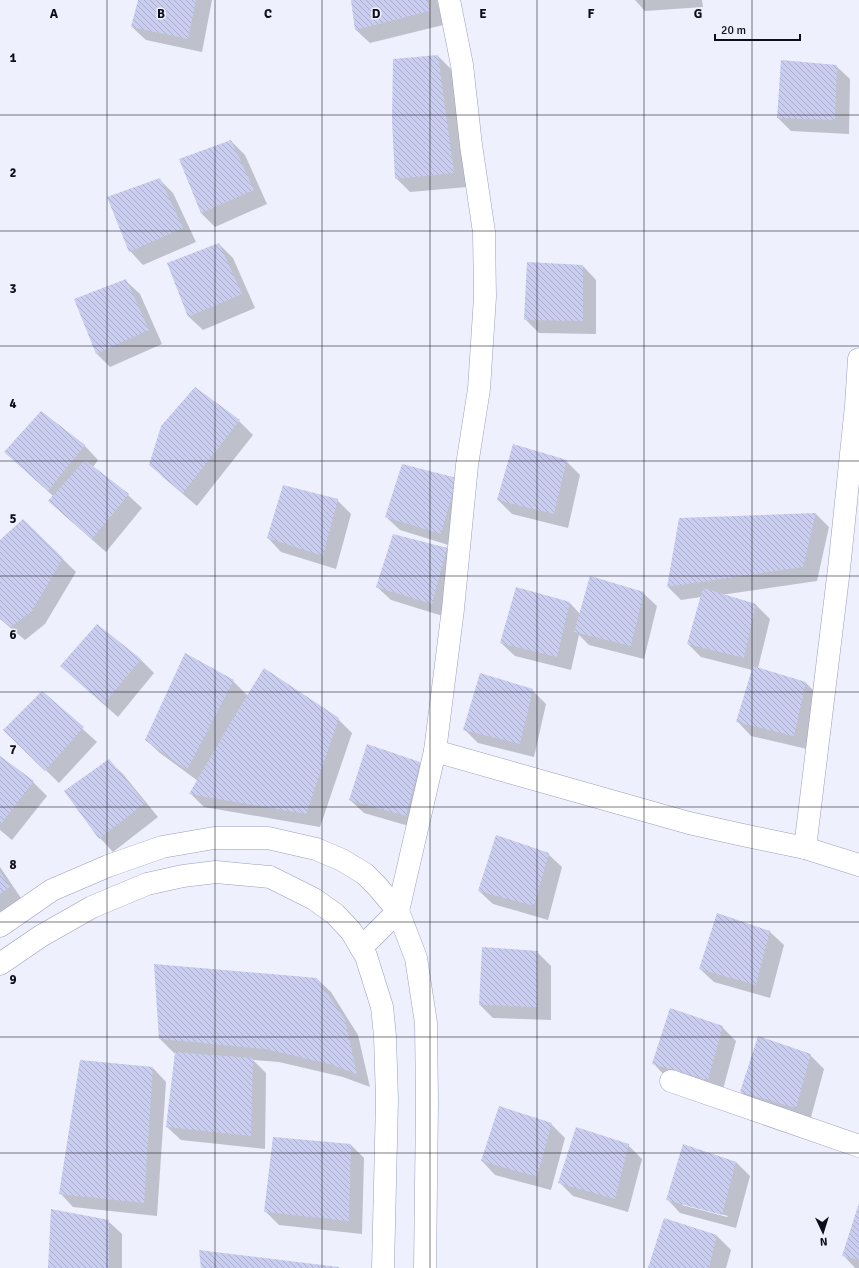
<svg xmlns="http://www.w3.org/2000/svg" width="859" height="1268" font-family="Signika,sans-serif">
<style>
.shadow{fill:#0003;fill-rule:evenodd}
.building{fill:url(#building-back-hatch)}
.lines{fill:none;stroke-linecap:round;stroke-linejoin:round}
.minor-casing{stroke:#9a9ebe;stroke-width:23}
.secondary-casing{stroke:#9a9ebe;stroke-width:23}
.minor{stroke:#fff;stroke-width:22}
.secondary{stroke:#fff;stroke-width:22}
.grid{fill:none;stroke:#0e0e1a;stroke-width:1;stroke-opacity:0.55}
.grid-label{font-size:13px;text-anchor:middle;font-weight:bold;fill:#0e0e1a;stroke:#eef0fe;stroke-width:3;stroke-linejoin:round;paint-order:stroke}
</style>
<defs>
<pattern id="building-back-hatch" width="6" height="6" patternUnits="userSpaceOnUse"><rect width="6" height="6" fill="#c9cdef"/><path d="M-1 5l2 2M0 0l6 6M5-1l2 2" fill="none" stroke="#abafcc"/></pattern>
</defs>
<rect width="100%" height="100%" fill="#eef0fe"/>
<g class="shadow">
<polygon points="139,0 212,0 202,52 146,40 132,27"/>
<polygon points="352,0 437,0 443,25 370,43 356,30"/>
<polygon points="635,0 702,0 703,7 645,11"/>
<polygon points="438,56 452,70 467,187 410,192 396,178"/>
<polygon points="836,66 850,79 849,134 791,131 778,118"/>
<polygon points="231,141 245,155 267,204 215,227 201,213 180,160"/>
<polygon points="159,179 173,193 196,242 143,265 130,251"/>
<polygon points="219,244 233,258 255,308 203,330 189,317 169,263"/>
<polygon points="583,266 596,280 596,334 539,333 525,319"/>
<polygon points="126,281 140,294 162,344 110,367 96,353"/>
<polygon points="42,412 85,446 98,460 93,467 128,495 142,508 106,552 63,514 49,501 53,496 5,452"/>
<polygon points="239,421 253,435 197,506 164,478 151,464"/>
<polygon points="566,461 580,475 568,528 512,514 498,500"/>
<polygon points="456,479 455,547 400,530 386,517"/>
<polygon points="337,500 351,514 336,569 281,552 268,538"/>
<polygon points="816,514 829,527 817,581 721,595 756,605 770,619 758,668 806,683 819,696 807,749 751,736 738,722 752,670 701,657 688,644 701,597 681,600 668,587"/>
<polygon points="23,520 76,572 45,624 25,640 0,619 0,541"/>
<polygon points="394,535 447,548 461,562 446,617 391,600 377,587"/>
<polygon points="643,593 657,606 644,659 589,645 579,635 571,670 515,656 501,643 570,603 580,614"/>
<polygon points="97,626 141,660 154,673 118,717 75,679 61,666"/>
<polygon points="233,681 248,696 338,719 352,733 320,827 204,807 191,794 198,781 160,753 146,740"/>
<polygon points="532,690 546,704 534,757 478,743 465,730"/>
<polygon points="42,692 97,742 59,783 18,743"/>
<polygon points="0,758 33,782 47,796 12,840 0,830"/>
<polygon points="109,761 123,774 158,817 113,852 100,838"/>
<polygon points="419,763 433,776 419,829 364,813 350,800"/>
<polygon points="548,854 562,867 548,920 493,904 479,891"/>
<polygon points="0,867 23,901 0,916"/>
<polygon points="718,914 770,932 784,945 770,998 714,982 700,969"/>
<polygon points="537,952 551,966 551,1020 493,1018 480,1005"/>
<polygon points="317,979 331,992 358,1035 370,1087 343,1077 279,1062 253,1060 266,1073 265,1149 181,1140 167,1127 176,1053 174,1053 160,1039"/>
<polygon points="722,1027 736,1041 722,1093 666,1077 653,1063"/>
<polygon points="810,1055 824,1069 810,1121 754,1106 741,1092"/>
<polygon points="153,1068 166,1082 157,1216 73,1207 60,1193"/>
<polygon points="551,1124 565,1138 551,1190 495,1175 482,1161"/>
<polygon points="350,1144 364,1158 362,1234 279,1225 265,1211"/>
<polygon points="628,1145 642,1159 628,1212 573,1196 559,1182"/>
<path d="M684,1145L736,1162L750,1176L736,1228L680,1213L667,1199ZM682,1203L728,1216L727,1217L682,1205Z"/>
<polygon points="859,1205 859,1268 855,1268 843,1255"/>
<polygon points="665,1219 717,1236 731,1250 726,1268 649,1268"/>
<polygon points="108,1221 122,1234 122,1268 49,1268"/>
</g>
<g class="building">
<polygon points="138,0 196,0 188,39 131,27"/>
<polygon points="351,0 427,0 430,11 355,30"/>
<polygon points="438,55 454,173 395,179 392,120 393,59"/>
<polygon points="781,60 837,65 835,120 777,118"/>
<polygon points="231,140 254,190 201,213 179,159"/>
<polygon points="160,178 183,228 129,252 107,197"/>
<polygon points="219,243 242,294 188,317 167,263"/>
<polygon points="527,262 583,265 583,321 524,320"/>
<polygon points="126,279 149,330 96,354 74,299"/>
<polygon points="195,387 240,420 183,493 149,465 161,426"/>
<polygon points="41,411 85,445 48,491 4,452"/>
<polygon points="513,444 567,460 554,514 497,500"/>
<polygon points="85,460 129,494 92,539 48,501"/>
<polygon points="402,464 457,478 441,534 385,517"/>
<polygon points="283,485 338,499 323,556 267,538"/>
<polygon points="816,513 803,567 667,587 679,518"/>
<polygon points="23,519 63,558 32,611 11,627 0,618 0,540"/>
<polygon points="393,534 447,548 432,604 376,587"/>
<polygon points="590,576 644,592 631,646 574,632"/>
<polygon points="516,587 570,602 557,657 500,643"/>
<polygon points="703,588 756,604 744,658 687,644"/>
<polygon points="97,624 141,659 104,704 60,666"/>
<polygon points="185,653 234,680 187,770 145,740"/>
<polygon points="753,666 806,682 794,736 736,722"/>
<polygon points="264,668 339,718 306,814 189,794 231,722"/>
<polygon points="480,673 533,689 520,744 463,730"/>
<polygon points="42,691 84,727 45,771 3,730"/>
<polygon points="367,744 420,762 406,816 349,800"/>
<polygon points="0,756 34,781 0,825"/>
<polygon points="109,759 145,803 99,839 64,791"/>
<polygon points="496,835 549,853 534,906 478,891"/>
<polygon points="0,872 10,887 0,894"/>
<polygon points="717,913 770,931 756,985 699,969"/>
<polygon points="482,947 538,951 537,1007 479,1005"/>
<polygon points="154,964 317,978 345,1020 357,1074 329,1064 265,1049 159,1039"/>
<polygon points="670,1008 723,1026 708,1080 652,1064"/>
<polygon points="758,1036 811,1054 796,1108 740,1092"/>
<polygon points="175,1052 253,1058 251,1136 166,1127"/>
<polygon points="80,1060 153,1067 144,1203 59,1194"/>
<polygon points="499,1106 552,1123 537,1177 481,1161"/>
<polygon points="576,1127 629,1144 615,1199 558,1183"/>
<polygon points="273,1137 351,1144 349,1221 264,1212"/>
<polygon points="683,1144 736,1162 722,1215 666,1200"/>
<polygon points="859,1203 859,1260 842,1256"/>
<polygon points="51,1209 109,1220 109,1268 48,1268"/>
<polygon points="664,1218 717,1235 709,1268 648,1268"/>
<polygon points="199,1250 339,1267 339,1268 201,1268"/>
</g>
<g class="lines">
<defs>
<g id="minor">
<polyline points="435,751 689,823 738,834 805,848 859,865"/>
<polyline points="805,848 839,569 856,406 859,359"/>
<polyline points="361,948 398,911 435,751 453,609 467,465 479,389 485,297 484,232 471,145 462,65 449,0"/>
<polyline points="671,1081 859,1146"/>
</g>
<g id="secondary">
<polyline points="0,926 52,890 108,866 162,847 214,838 268,838 316,849 342,860 365,874 377,886 398,911 416,958 426,1023 427,1103 425,1268"/>
<polyline points="0,964 41,936 92,907 147,884 183,876 216,872 270,877 314,899 335,914 351,931 366,956 382,1007 385,1036 387,1100 383,1268"/>
</g>
</defs>
<use href="#minor" class="minor-casing"/>
<use href="#secondary" class="secondary-casing"/>
<use href="#minor" class="minor"/>
<use href="#secondary" class="secondary"/>
</g>
<path class="grid" d="M107,0V1268M215,0V1268M322,0V1268M430,0V1268M537,0V1268M644,0V1268M752,0V1268M0,115H859M0,231H859M0,346H859M0,461H859M0,576H859M0,692H859M0,807H859M0,922H859M0,1037H859M0,1153H859"/>
<g class="grid-label">
<text x="54" y="18">A</text>
<text x="161" y="18">B</text>
<text x="268" y="18">C</text>
<text x="376" y="18">D</text>
<text x="483" y="18">E</text>
<text x="591" y="18">F</text>
<text x="698" y="18">G</text>
<text x="13" y="62">1</text>
<text x="13" y="177">2</text>
<text x="13" y="293">3</text>
<text x="13" y="408">4</text>
<text x="13" y="523">5</text>
<text x="13" y="639">6</text>
<text x="13" y="754">7</text>
<text x="13" y="869">8</text>
<text x="13" y="984">9</text>
</g>
<g transform="translate(823 1232) rotate(176)" stroke="#eef0fe" stroke-width="3" paint-order="stroke">
<path d="M0-3L7 15L0 10L-7 15Z" fill="#0e0e1a"/>
<text y="-6" font-size="11" font-weight="bold" text-anchor="middle" fill="#0e0e1a">N</text>
</g>
<path d="M715 34v6h85v-6" fill="none" stroke="#0e0e1a" stroke-width="2"/>
<text x="721" y="34" font-size="12" fill="#0e0e1a" stroke="#eef0fe" stroke-width="3" paint-order="stroke">20 m</text>
</svg>
